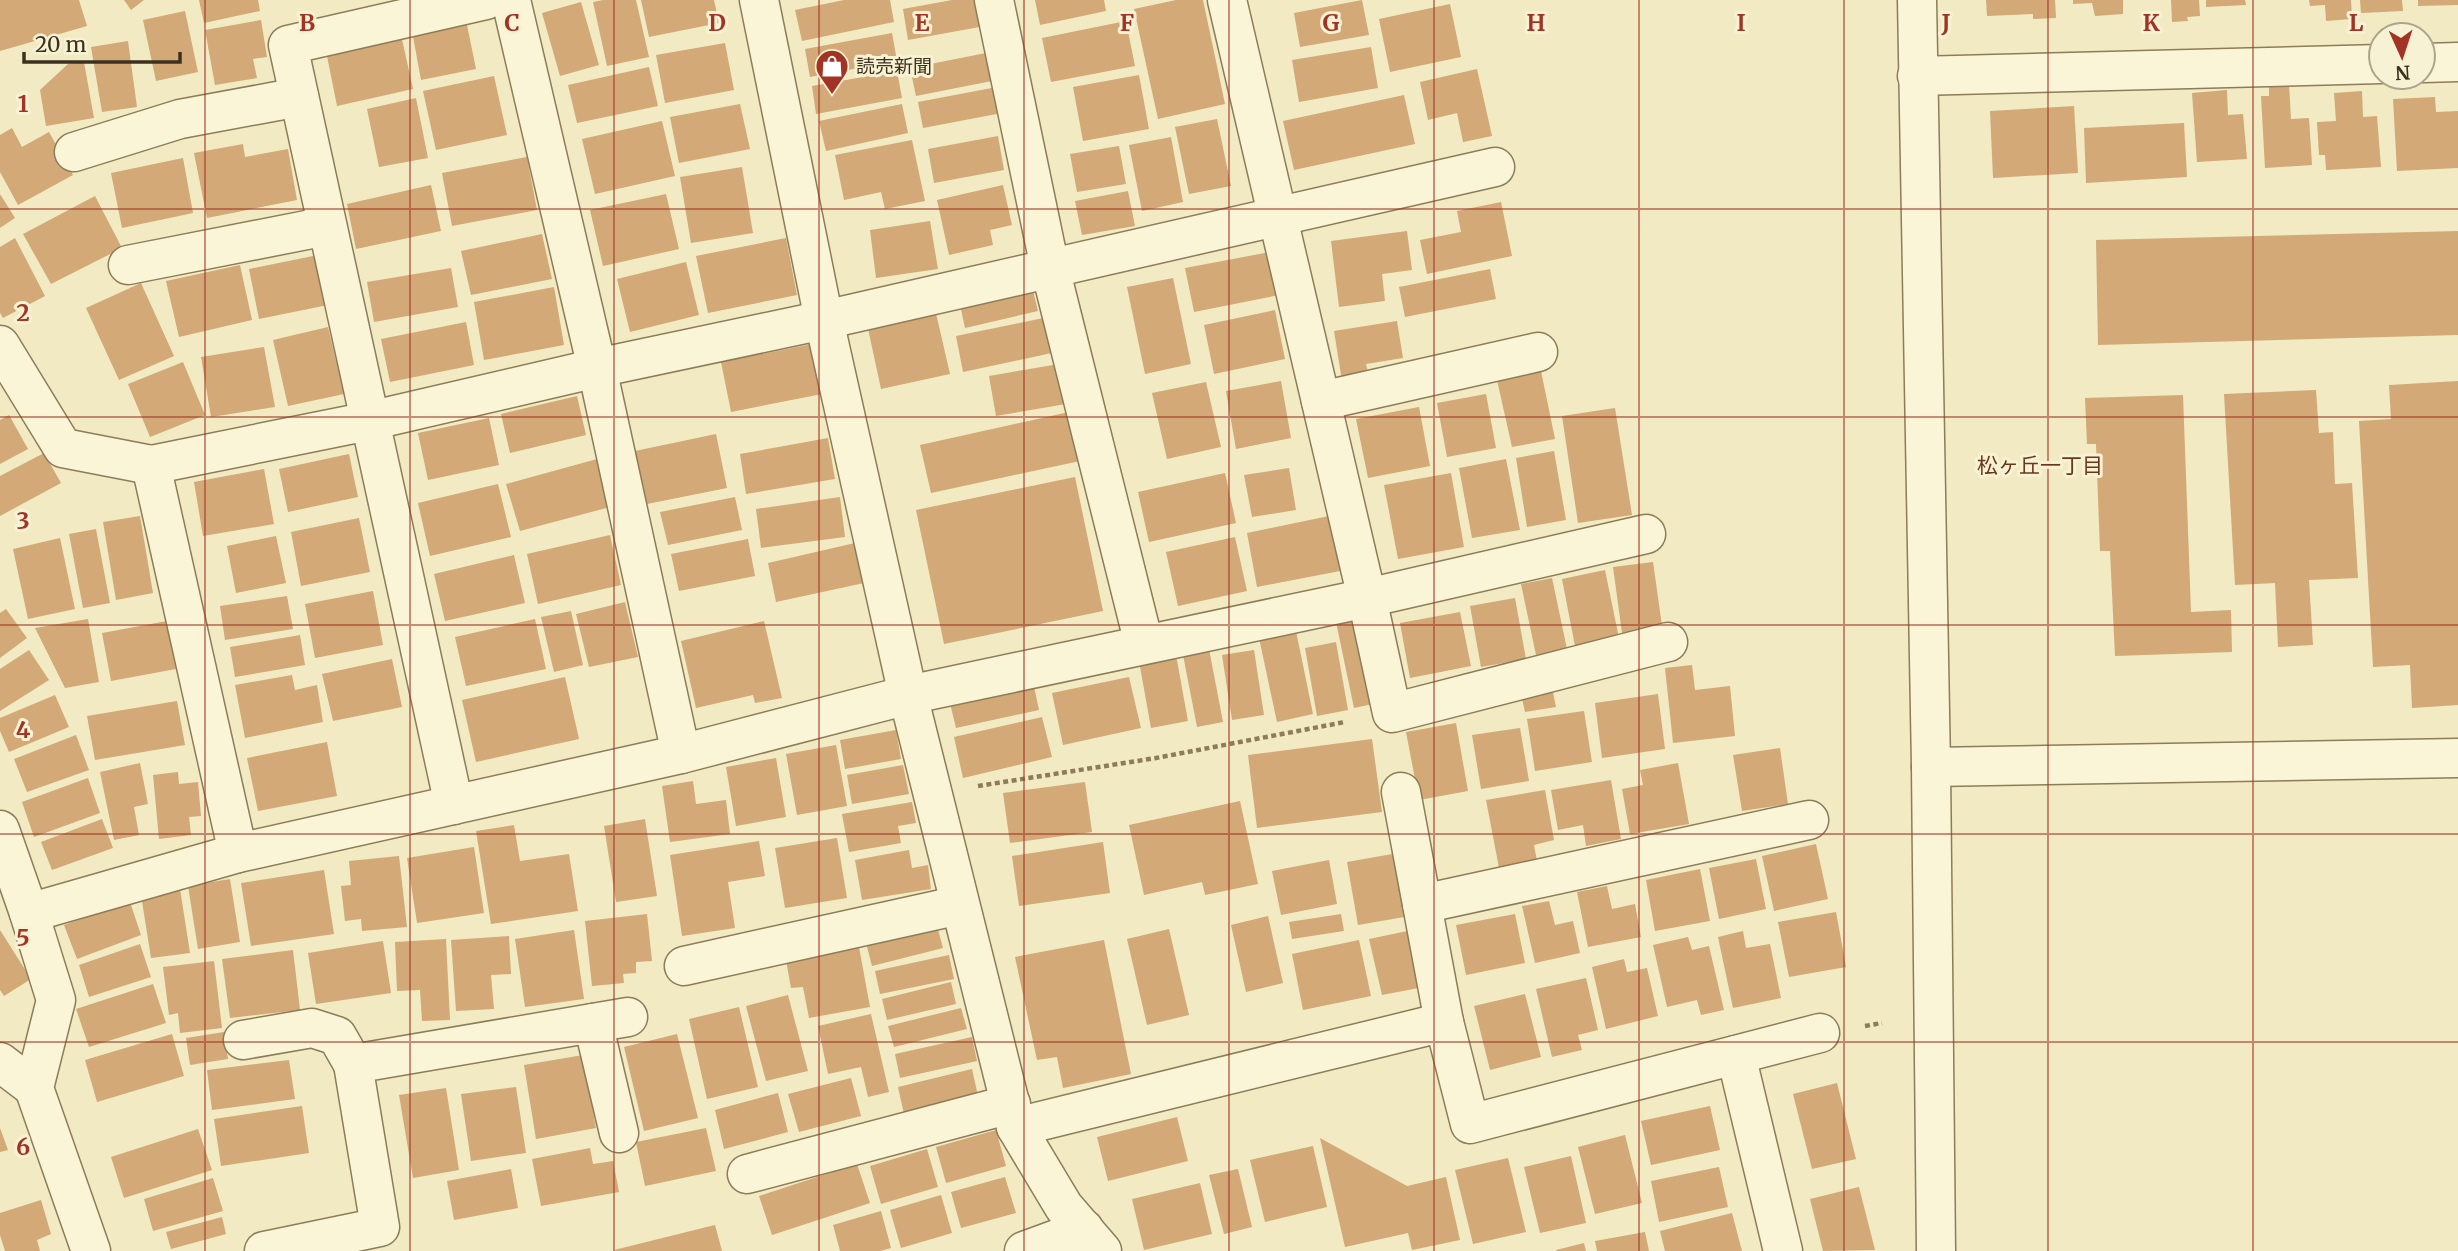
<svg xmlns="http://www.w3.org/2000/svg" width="2458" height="1251" font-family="Merriweather,'Noto Sans JP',serif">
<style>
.building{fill:#d2a977}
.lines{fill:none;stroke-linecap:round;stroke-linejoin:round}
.minor-casing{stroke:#8d7c58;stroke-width:41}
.path{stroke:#8d7c58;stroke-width:4.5;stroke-dasharray:5 3.5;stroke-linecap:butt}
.minor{stroke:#fbf5d8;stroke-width:38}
.grid{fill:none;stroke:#a13424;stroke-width:2;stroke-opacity:0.55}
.labels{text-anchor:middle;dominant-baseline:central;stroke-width:6;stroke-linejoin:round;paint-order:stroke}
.poi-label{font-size:19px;fill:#3c311e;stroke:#f8f2d4;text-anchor:start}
.neighbourhood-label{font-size:21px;fill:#6c361a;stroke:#f8f2d4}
.grid-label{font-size:23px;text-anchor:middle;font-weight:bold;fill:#a13424;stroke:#f8f2d4;stroke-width:6;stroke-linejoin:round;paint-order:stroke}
</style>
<rect width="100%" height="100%" fill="#f1eac3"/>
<g class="building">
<polygon points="0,0 79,0 87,26 0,51"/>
<polygon points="124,0 144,0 131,10"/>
<polygon points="199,0 258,0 260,11 204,23"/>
<polygon points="603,0 636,0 649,57 607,66 593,2"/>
<polygon points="641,0 714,0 719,23 649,37"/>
<polygon points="844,0 890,0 894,22 802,41 795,10"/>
<polygon points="952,0 980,0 985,26 908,40 903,9"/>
<polygon points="1035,0 1104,0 1106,11 1040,25"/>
<polygon points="1176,0 1203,0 1225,104 1158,119 1134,9"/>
<polygon points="1362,0 1369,35 1300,47 1294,13"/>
<polygon points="1986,0 2055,0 2056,18 2033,19 2033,14 1987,16"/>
<polygon points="2073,0 2123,0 2123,14 2095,16 2092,3 2073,4"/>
<polygon points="2171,0 2199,0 2200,16 2187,17 2188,21 2172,22"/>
<polygon points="2206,0 2245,0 2246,5 2206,7"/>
<polygon points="2309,0 2351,0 2352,19 2326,21 2325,5 2310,6"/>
<polygon points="2360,0 2402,0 2403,11 2361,13"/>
<polygon points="2418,0 2458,0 2458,5 2418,6"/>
<polygon points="581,2 599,65 560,76 542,13"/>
<polygon points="1450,4 1461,57 1390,72 1379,19"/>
<polygon points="185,11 198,72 156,81 143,20"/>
<polygon points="261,20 267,57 253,59 257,78 215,85 205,30"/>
<polygon points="466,20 476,69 421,80 412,31"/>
<polygon points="1126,21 1135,66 1051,82 1042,38"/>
<polygon points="892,33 897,61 810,77 805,49"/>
<polygon points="402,39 413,89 337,106 327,56"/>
<polygon points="128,41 137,107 102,112 91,47"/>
<polygon points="725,43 734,90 665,103 656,55"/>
<polygon points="1371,47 1378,88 1299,102 1292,60"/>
<polygon points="991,52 997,80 916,96 910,68"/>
<polygon points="84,62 94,118 46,126 40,90 68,64"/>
<polygon points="649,67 658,106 577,123 568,85"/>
<polygon points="1477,69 1492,136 1463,142 1457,113 1428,120 1420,82"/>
<polygon points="897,71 902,98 816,114 812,86"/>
<polygon points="1139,75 1149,129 1083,141 1073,87"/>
<polygon points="494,76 507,135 436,150 423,91"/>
<polygon points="2289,84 2291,119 2309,118 2312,165 2265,168 2261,96 2269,96 2269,85"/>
<polygon points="997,87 1002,113 923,128 918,102"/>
<polygon points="2227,90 2228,115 2243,114 2247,159 2197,162 2192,93"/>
<polygon points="2362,91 2363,117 2377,116 2381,167 2326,170 2325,155 2319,155 2317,122 2336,121 2334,93"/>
<polygon points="1404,95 1415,144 1294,170 1283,121"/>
<polygon points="2435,97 2436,112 2458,111 2458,168 2397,171 2393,99"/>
<polygon points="416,98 428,158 379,167 367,109"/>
<polygon points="740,104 750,149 679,163 670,117"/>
<polygon points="902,104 908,133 826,151 819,121"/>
<polygon points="2074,106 2078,173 1993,178 1990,111"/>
<polygon points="1217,119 1231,186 1189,194 1175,127"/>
<polygon points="662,121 675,176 595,194 582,139"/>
<polygon points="2184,123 2187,177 2086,183 2084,128"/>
<polygon points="12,128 22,147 49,132 73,175 18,205 0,172 0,135"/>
<polygon points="998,136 1004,170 934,183 928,149"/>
<polygon points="1171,137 1183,202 1142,211 1129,145"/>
<polygon points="912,140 925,201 885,209 881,192 844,200 835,155"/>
<polygon points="243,144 245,157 288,149 297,200 207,218 194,153"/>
<polygon points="1119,146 1126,184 1077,192 1070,154"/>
<polygon points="527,157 537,210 452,226 442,173"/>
<polygon points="183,158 193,213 122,228 111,173"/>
<polygon points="742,167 753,233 691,243 680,177"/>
<polygon points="431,185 441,231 356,249 347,204"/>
<polygon points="1003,185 1012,225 990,230 993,245 949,255 937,200"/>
<polygon points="1128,191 1135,226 1082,235 1075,201"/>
<polygon points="0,194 15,218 0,228"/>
<polygon points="666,194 679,249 603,266 590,210"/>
<polygon points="95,196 122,248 51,284 23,234"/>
<polygon points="1501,202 1512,256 1427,274 1420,240 1461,232 1457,211"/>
<polygon points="930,221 938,269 876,278 870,230"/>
<polygon points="1407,231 1412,270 1382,274 1385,301 1339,307 1331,241"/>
<polygon points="2458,231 2458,335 2098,345 2096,240"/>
<polygon points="542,234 552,279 471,295 461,251"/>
<polygon points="15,238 45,296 3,318 0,313 0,247"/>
<polygon points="786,238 797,295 708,313 696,256"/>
<polygon points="1270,252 1279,295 1194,312 1185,268"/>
<polygon points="318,255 328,305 259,319 249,269"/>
<polygon points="686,262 699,315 630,332 617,279"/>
<polygon points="240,265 252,320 179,337 166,281"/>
<polygon points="451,268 458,307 374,322 367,282"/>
<polygon points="1490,269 1496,299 1405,317 1399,287"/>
<polygon points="1173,278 1191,364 1145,374 1127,287"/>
<polygon points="141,283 174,356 119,380 86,308"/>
<polygon points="1031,283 1038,311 965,328 959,300"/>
<polygon points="554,287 564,345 484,360 474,302"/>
<polygon points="935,309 950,374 881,389 867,324"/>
<polygon points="1275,310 1285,359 1214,374 1204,325"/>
<polygon points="1053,316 1061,351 963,372 956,336"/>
<polygon points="1397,321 1403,358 1366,364 1369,377 1342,381 1334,331"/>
<polygon points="466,322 474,365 390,382 381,339"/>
<polygon points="328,327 344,394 288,406 273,340"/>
<polygon points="812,344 822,394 731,412 721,362"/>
<polygon points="264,347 275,407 211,417 201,357"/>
<polygon points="183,362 205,415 150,437 128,384"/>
<polygon points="1059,364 1066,404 996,416 989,376"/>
<polygon points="1541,371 1555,439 1512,447 1497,380"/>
<polygon points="1281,381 1291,438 1236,449 1226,391"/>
<polygon points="2458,381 2458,705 2412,708 2410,665 2373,667 2359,421 2391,419 2389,385"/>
<polygon points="1206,382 1221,447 1167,459 1152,393"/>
<polygon points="2316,390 2319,433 2333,432 2335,484 2352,483 2358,578 2309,580 2313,645 2278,647 2275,583 2235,585 2224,394"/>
<polygon points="1486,394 1496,448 1447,457 1437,403"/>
<polygon points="2183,395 2191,612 2231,610 2232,652 2115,656 2110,551 2100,551 2096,444 2087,444 2085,398"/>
<polygon points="577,396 586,435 510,453 501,414"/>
<polygon points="1419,407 1430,466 1368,478 1356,419"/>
<polygon points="1615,408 1632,515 1578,523 1562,416"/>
<polygon points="1069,412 1080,461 931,493 920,445"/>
<polygon points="9,415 28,449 0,464 0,420"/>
<polygon points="489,418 499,465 428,480 418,433"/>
<polygon points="716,434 727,488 647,504 635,451"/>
<polygon points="828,438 835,479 746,494 740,454"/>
<polygon points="1554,451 1566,520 1527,527 1516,458"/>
<polygon points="44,453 61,483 0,516 0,476"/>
<polygon points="349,454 358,497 288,512 279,469"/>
<polygon points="597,459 610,507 520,531 506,484"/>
<polygon points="1506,459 1520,530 1472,538 1459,468"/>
<polygon points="1289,468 1296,510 1252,517 1244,475"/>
<polygon points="264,469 274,524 203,536 194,482"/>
<polygon points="1225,473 1236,523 1149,542 1138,492"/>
<polygon points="1451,473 1464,547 1398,559 1384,485"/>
<polygon points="1075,477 1103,611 944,644 916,510"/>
<polygon points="498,484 511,537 430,556 418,503"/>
<polygon points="735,497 742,530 668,545 660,512"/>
<polygon points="840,497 845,537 761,548 756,509"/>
<polygon points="140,516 153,593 116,600 103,522"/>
<polygon points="1329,516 1340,571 1257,587 1247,533"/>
<polygon points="359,518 370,572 301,586 291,532"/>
<polygon points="96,529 110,603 83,608 69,534"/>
<polygon points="610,535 621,585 538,604 527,554"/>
<polygon points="276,536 286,583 236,593 227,546"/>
<polygon points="1235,537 1247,591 1178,606 1166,552"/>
<polygon points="60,538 75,609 28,619 13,549"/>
<polygon points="748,539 755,576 679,591 671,554"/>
<polygon points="855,543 864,583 776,602 768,563"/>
<polygon points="514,555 525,603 445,621 434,574"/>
<polygon points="1653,562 1662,626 1622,633 1613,567"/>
<polygon points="1605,570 1619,638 1575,646 1562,579"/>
<polygon points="1552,578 1567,649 1536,655 1521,584"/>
<polygon points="373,591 383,645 315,658 305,604"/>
<polygon points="287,596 293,629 225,640 220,606"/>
<polygon points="1515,598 1526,659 1481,667 1470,606"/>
<polygon points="625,602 638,657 589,667 576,614"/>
<polygon points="6,609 27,638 0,658 0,613"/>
<polygon points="571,611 583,665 554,672 541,617"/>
<polygon points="1460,612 1471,666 1410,678 1400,623"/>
<polygon points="1363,616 1382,702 1354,708 1336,622"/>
<polygon points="88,619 99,682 65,688 35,628"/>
<polygon points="535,619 546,669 466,686 455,637"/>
<polygon points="167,621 176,669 111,681 102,633"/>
<polygon points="764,621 782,698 755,703 753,695 696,708 681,641"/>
<polygon points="1296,631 1313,714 1277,722 1259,638"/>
<polygon points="300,635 305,665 235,677 230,647"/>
<polygon points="1336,642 1348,710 1317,716 1305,648"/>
<polygon points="1209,649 1223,722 1197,727 1183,655"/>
<polygon points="29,650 49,680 0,711 0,669"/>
<polygon points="1254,650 1264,715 1232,720 1222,655"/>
<polygon points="1176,655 1188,721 1151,728 1139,661"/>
<polygon points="392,659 402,707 333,721 322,674"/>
<polygon points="1692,665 1695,690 1730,686 1735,736 1673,743 1665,668"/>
<polygon points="292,675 295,690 317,685 323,722 245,738 235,685"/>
<polygon points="565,677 579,739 476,762 462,700"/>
<polygon points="1032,677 1039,710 956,728 948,695"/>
<polygon points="1129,677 1141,728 1063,745 1052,693"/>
<polygon points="1551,682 1556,707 1525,712 1520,689"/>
<polygon points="1658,694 1665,749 1602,758 1595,703"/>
<polygon points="55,695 69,727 9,752 0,731 0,718"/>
<polygon points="177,701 185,745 95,760 87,716"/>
<polygon points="1584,711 1592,762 1535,771 1527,719"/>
<polygon points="1042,717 1052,757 963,778 954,737"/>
<polygon points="1456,723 1468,791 1419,800 1406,732"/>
<polygon points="1520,728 1529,781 1481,789 1472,735"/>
<polygon points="896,730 901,759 845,769 840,740"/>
<polygon points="76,735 89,770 27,792 14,759"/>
<polygon points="1372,739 1382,812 1257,828 1248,755"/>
<polygon points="327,742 337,796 258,811 247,758"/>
<polygon points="836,745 847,806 797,815 786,754"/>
<polygon points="1780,748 1788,804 1742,811 1733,755"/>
<polygon points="776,758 786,817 736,826 726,767"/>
<polygon points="140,763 148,804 134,807 139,835 114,840 100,772"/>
<polygon points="1678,763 1689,824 1630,834 1622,789 1643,785 1640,770"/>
<polygon points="903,765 909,794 852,804 847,775"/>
<polygon points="178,772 179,784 198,782 201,816 189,817 191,835 159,839 153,775"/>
<polygon points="88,778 100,813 34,837 22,802"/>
<polygon points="1611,780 1621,839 1586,846 1583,825 1558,830 1551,790"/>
<polygon points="693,781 696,804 726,800 730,834 670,842 662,786"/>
<polygon points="1085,782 1092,832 1010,843 1003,793"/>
<polygon points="1545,790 1554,840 1534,845 1537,861 1499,868 1486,800"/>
<polygon points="1240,801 1258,884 1205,895 1202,882 1144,895 1129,825"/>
<polygon points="912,802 916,823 898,826 901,843 849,852 842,814"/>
<polygon points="102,819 113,848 52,870 41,842"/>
<polygon points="645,819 657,896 616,902 604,826"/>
<polygon points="514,825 520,861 569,854 578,911 491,924 476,831"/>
<polygon points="837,838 847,898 785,908 775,848"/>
<polygon points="759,841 765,876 728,882 735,928 682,936 670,855"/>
<polygon points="1103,842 1110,893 1019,906 1012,856"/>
<polygon points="1816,844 1828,899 1774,911 1762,856"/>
<polygon points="474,847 484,913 417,923 407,858"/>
<polygon points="909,850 912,868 928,865 931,889 862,900 855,860"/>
<polygon points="1398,853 1410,916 1358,925 1347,862"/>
<polygon points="399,856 407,927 362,931 361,919 345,921 341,886 351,885 349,861"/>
<polygon points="1756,859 1766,909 1719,919 1709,868"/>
<polygon points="1329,860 1337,904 1281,915 1272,871"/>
<polygon points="1700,869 1710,921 1655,931 1646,880"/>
<polygon points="324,870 334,934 251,946 241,883"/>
<polygon points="230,879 240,942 198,949 188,886"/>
<polygon points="1607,886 1612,909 1635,904 1641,937 1588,947 1577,892"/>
<polygon points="180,889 190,953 151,958 141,895"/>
<polygon points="1549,901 1555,925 1573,921 1580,953 1535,963 1522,906"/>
<polygon points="130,902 141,935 77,959 64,925"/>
<polygon points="1836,912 1846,967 1789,977 1778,922"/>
<polygon points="647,914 652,961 636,962 636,973 623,974 624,983 592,986 585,921"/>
<polygon points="1341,914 1344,931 1292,939 1289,922"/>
<polygon points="1515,914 1525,963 1466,975 1456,925"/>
<polygon points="1268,916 1283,983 1246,992 1231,925"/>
<polygon points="937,926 943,948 872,966 866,943"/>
<polygon points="1169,929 1189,1015 1147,1025 1127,939"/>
<polygon points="1417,929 1429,986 1382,995 1369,939"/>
<polygon points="0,930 31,979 4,996 0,990"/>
<polygon points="574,930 584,999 525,1007 515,939"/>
<polygon points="1743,931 1746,948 1770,944 1781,998 1733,1008 1718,937"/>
<polygon points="509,936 511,974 491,975 494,1009 456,1011 451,940"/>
<polygon points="1688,937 1692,950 1709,946 1724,1010 1701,1015 1697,1000 1667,1007 1653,945"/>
<polygon points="446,939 450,1020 422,1021 420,990 397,991 395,942"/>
<polygon points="1104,940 1131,1074 1063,1088 1057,1057 1037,1060 1015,957"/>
<polygon points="1359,940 1371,996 1303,1010 1292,954"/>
<polygon points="383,941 391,993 316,1004 308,953"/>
<polygon points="140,944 151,977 89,997 79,965"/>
<polygon points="859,947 870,1007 809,1018 803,987 791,988 786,960"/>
<polygon points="293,950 300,1010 230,1018 222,959"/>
<polygon points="949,955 954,979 880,994 875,971"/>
<polygon points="1624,959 1627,972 1647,968 1658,1016 1606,1029 1592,967"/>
<polygon points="214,961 222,1028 180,1033 178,1013 169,1015 163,967"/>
<polygon points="1586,978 1598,1030 1578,1035 1582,1050 1552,1057 1536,989"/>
<polygon points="951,982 956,1004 887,1020 882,999"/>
<polygon points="153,984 166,1023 89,1047 76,1009"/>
<polygon points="1525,994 1541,1057 1490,1070 1474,1006"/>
<polygon points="788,995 808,1071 766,1081 746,1006"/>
<polygon points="739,1007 758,1087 707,1099 689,1019"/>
<polygon points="961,1008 967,1029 894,1047 888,1026"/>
<polygon points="871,1014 889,1092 868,1097 861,1067 828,1074 818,1026"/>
<polygon points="224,1032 228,1059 190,1065 186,1038"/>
<polygon points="172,1034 184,1076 97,1102 85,1060"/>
<polygon points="677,1034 698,1118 644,1131 624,1047"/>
<polygon points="972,1037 977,1061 900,1078 895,1054"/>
<polygon points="583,1055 596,1128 536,1139 524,1065"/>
<polygon points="289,1060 295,1099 212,1110 207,1070"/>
<polygon points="972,1069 978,1096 904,1114 898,1087"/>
<polygon points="851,1078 861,1116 799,1132 788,1094"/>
<polygon points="1837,1083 1856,1159 1812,1169 1793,1094"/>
<polygon points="516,1087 526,1153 471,1161 461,1094"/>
<polygon points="446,1088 459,1170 413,1178 399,1095"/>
<polygon points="778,1093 788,1132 724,1149 715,1110"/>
<polygon points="302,1106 309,1153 221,1166 214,1119"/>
<polygon points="1710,1106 1720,1150 1651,1165 1641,1121"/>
<polygon points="1177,1117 1188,1161 1108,1181 1097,1137"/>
<polygon points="0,1128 8,1150 0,1152"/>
<polygon points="706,1128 716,1171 645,1186 636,1142"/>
<polygon points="198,1129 212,1170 124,1198 111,1157"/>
<polygon points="996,1130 1006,1166 946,1183 936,1147"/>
<polygon points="1625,1135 1642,1203 1595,1214 1578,1147"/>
<polygon points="1320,1138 1407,1186 1446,1177 1460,1240 1412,1250 1408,1233 1345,1247"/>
<polygon points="1313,1146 1327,1207 1265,1222 1250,1160"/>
<polygon points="590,1148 593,1164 613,1161 619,1192 541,1206 532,1159"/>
<polygon points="927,1149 938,1187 881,1204 870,1166"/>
<polygon points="1571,1156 1586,1223 1540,1233 1524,1167"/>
<polygon points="1508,1158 1526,1232 1473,1244 1455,1170"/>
<polygon points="857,1164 870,1203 772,1235 759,1196"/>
<polygon points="1719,1167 1728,1207 1659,1222 1651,1181"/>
<polygon points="511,1169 518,1208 454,1220 447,1181"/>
<polygon points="1238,1169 1252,1227 1224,1234 1209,1175"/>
<polygon points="1005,1177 1016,1213 961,1228 951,1192"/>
<polygon points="213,1178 223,1211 153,1231 144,1199"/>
<polygon points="1200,1183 1212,1234 1144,1250 1132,1199"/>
<polygon points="1859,1187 1875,1250 1823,1251 1810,1199"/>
<polygon points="941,1195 952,1233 901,1248 890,1210"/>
<polygon points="41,1200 51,1234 37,1240 40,1251 5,1251 0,1235 0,1213"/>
<polygon points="881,1211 891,1248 880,1251 840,1251 833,1225"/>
<polygon points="1732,1213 1742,1251 1665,1251 1660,1231"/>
<polygon points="222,1217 226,1234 171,1249 166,1232"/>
<polygon points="715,1225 722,1251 615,1251 614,1250"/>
<polygon points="1645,1232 1649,1251 1597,1251 1595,1241"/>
<polygon points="1584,1243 1586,1251 1556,1251 1556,1250"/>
</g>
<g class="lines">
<defs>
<g id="minor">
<polyline points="511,0 597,368 681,754"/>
<polyline points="759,0 824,320 908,695 1016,1127 1064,1207 1102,1251"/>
<polyline points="994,0 1050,268 1144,644"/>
<polyline points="1227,0 1367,598 1392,713 1668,642"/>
<polyline points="1917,0 1931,767 1936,1251"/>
<polyline points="2423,63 2458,62"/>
<polyline points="1917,76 2381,64"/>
<polyline points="74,152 180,119 299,97"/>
<polyline points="128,265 327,226"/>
<polyline points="0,345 63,448 151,465"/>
<polyline points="1321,401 1538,352"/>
<polyline points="1931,767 2458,758"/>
<polyline points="1401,792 1444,1022"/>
<polyline points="454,805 288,45 486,0"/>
<polyline points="0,830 29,913"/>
<polyline points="238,853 151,465 369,421 597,368 824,320 1495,167"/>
<polyline points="1422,904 1809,820"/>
<polyline points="684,966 960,905"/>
<polyline points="593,1023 619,1133"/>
<polyline points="243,1040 312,1028 337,1036 353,1064"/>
<polyline points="1736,1055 1783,1251"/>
<polyline points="0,1062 34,1088"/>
<polyline points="1016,1127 1444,1022 1470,1124 1820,1033"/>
<polyline points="747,1174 1011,1104"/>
<polyline points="91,1251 34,1088 56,1000 29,913 238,853 681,754 908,695 1367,598 1646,534"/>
<polyline points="264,1251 380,1227 353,1064 628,1017"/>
<polyline points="1024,1251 1084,1229"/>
</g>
</defs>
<use href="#minor" class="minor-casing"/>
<g class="path">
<polyline points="978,786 1156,758 1345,722"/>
<polyline points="1865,1026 1882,1023"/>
</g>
<use href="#minor" class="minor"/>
</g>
<path class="grid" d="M205,0V1251M410,0V1251M614,0V1251M819,0V1251M1024,0V1251M1229,0V1251M1434,0V1251M1639,0V1251M1844,0V1251M2048,0V1251M2253,0V1251M0,209H2458M0,417H2458M0,625H2458M0,834H2458M0,1042H2458"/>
<defs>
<symbol id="shop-pin" viewBox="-11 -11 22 30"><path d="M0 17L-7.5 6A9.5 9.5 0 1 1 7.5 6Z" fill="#a13424" stroke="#f8f2d4"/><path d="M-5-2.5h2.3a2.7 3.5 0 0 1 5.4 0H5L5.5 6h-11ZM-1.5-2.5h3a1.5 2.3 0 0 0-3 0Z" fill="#fff"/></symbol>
</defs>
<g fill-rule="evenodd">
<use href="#shop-pin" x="813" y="47" width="38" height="52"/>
</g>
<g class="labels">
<g class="poi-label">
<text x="856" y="66">読売新聞</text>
</g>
<g class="neighbourhood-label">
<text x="2040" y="465">松ヶ丘一丁目</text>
</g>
</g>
<g class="grid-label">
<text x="307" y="31">B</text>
<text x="512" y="31">C</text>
<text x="717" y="31">D</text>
<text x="922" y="31">E</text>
<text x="1127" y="31">F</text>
<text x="1331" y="31">G</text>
<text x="1536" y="31">H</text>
<text x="1741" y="31">I</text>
<text x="1946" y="31">J</text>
<text x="2151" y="31">K</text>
<text x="2356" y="31">L</text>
<text x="23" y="112">1</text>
<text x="23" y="321">2</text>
<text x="23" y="529">3</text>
<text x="23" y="738">4</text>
<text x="23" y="946">5</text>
<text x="23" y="1155">6</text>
</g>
<g transform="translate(2402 56) rotate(177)"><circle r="33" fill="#f8f2d4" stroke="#ada58b" stroke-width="2"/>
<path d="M0-5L12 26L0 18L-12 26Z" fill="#a13424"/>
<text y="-10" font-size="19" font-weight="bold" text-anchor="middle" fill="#3c311e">N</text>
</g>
<path d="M24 52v10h156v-10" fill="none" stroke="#3c311e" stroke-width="3.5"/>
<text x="35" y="52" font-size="21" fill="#3c311e" stroke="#f8f2d4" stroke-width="5" paint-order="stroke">20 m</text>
</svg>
